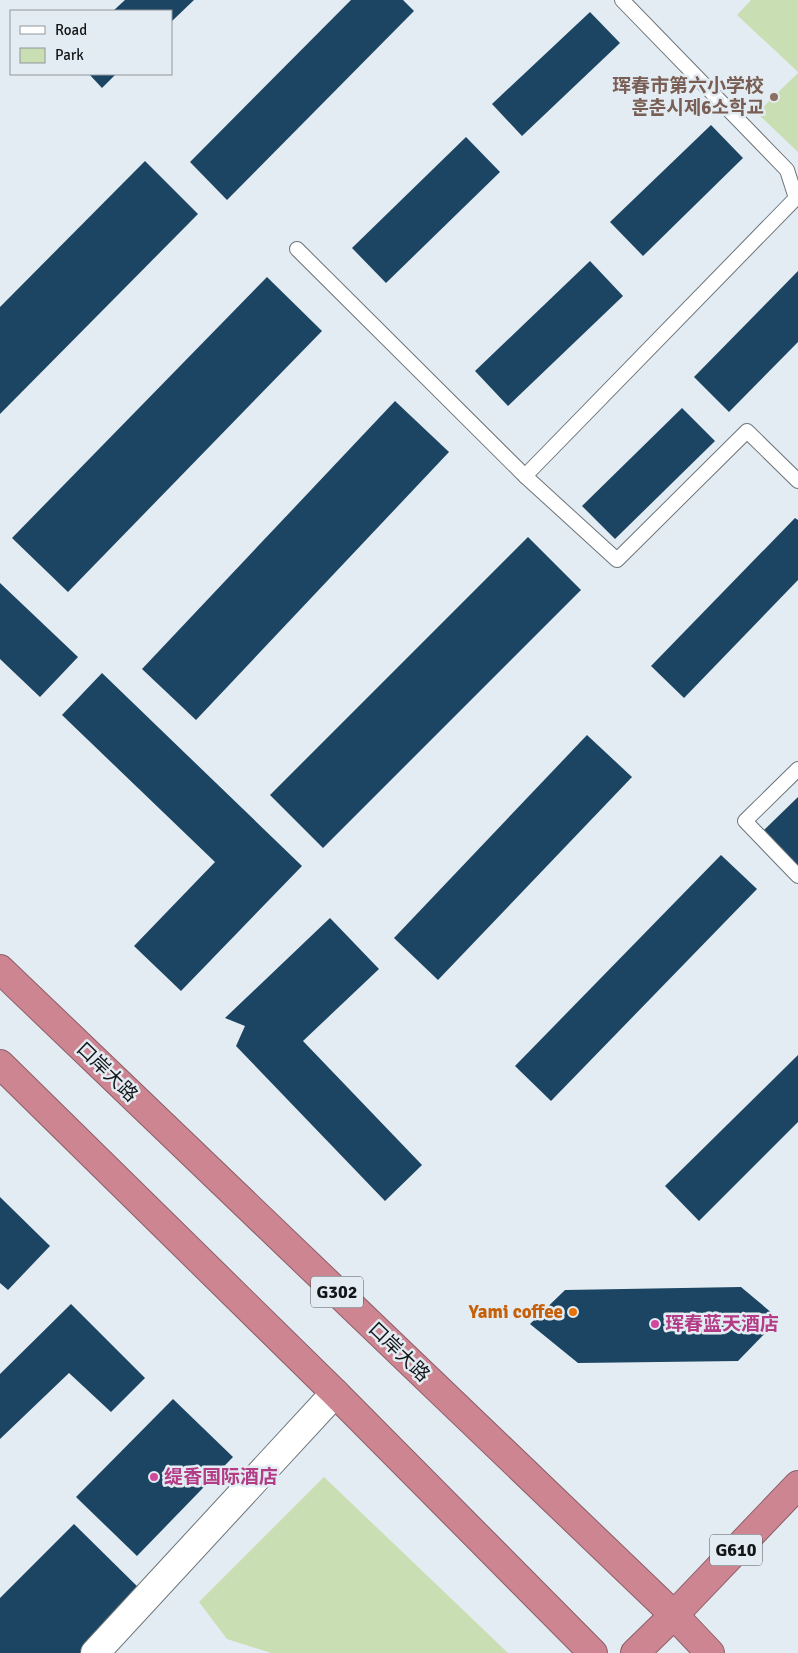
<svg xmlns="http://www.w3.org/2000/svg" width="798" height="1653" font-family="Signika,'Noto Sans SC','Noto Sans KR',sans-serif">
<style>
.green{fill:#c9deb2}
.building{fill:#1b4562}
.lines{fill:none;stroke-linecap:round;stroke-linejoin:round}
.lane-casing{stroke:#6c7479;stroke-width:16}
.street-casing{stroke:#6c7479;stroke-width:30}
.highway-casing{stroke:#8c5e67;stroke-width:30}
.lane{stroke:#fff;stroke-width:14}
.street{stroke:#fff;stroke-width:28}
.highway{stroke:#cd8592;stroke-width:28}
.education-dot{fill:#8d6e63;stroke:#e4ecf3;stroke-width:2}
.food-dot{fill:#e8710a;stroke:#e4ecf3;stroke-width:2}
.hotel-dot{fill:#d1479c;stroke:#e4ecf3;stroke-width:2}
.labels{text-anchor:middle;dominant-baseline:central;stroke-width:5;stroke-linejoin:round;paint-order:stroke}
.shield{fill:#e4ecf3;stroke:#52565a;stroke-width:1}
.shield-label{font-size:18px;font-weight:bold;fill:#131618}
.education-label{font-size:19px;font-weight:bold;fill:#785e54;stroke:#e4ecf3;text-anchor:end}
.street-label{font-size:19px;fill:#131618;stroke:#e4ecf3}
.food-label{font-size:19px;font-weight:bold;fill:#c56008;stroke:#e4ecf3;text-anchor:end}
.hotel-label{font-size:19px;font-weight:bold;fill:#b23c85;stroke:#e4ecf3;text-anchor:start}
</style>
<rect width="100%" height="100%" fill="#e4ecf3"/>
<g class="green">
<polygon points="751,0 798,0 798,72 737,15"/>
<polygon points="798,73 798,152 757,113"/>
<polygon points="324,1477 508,1653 271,1653 227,1639 199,1602"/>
</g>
<g class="building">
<polygon points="125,0 194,0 171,22 171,11 113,11"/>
<polygon points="351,0 403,0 414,11 227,200 190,162"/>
<polygon points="590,12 620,43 522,136 492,104"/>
<polygon points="89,74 116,74 102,88"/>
<polygon points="711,125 743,158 643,256 610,222"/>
<polygon points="466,137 500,172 386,283 352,248"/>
<polygon points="145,161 198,214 0,414 0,307"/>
<polygon points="590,261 623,296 508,406 475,371"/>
<polygon points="798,271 798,342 729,412 694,377"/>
<polygon points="267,277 322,331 68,592 12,538"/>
<polygon points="395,401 449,452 196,720 142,669"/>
<polygon points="682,408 715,441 615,539 582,506"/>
<polygon points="795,518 798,520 798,580 684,698 651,666"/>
<polygon points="528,537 581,590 323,848 270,795"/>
<polygon points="0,583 78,657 40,697 0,659"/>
<polygon points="102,673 302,866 181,991 134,946 215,862 62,715"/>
<polygon points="587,735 632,777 438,980 394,938"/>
<polygon points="798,797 798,866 763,831"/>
<polygon points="721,855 757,889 551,1101 515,1066"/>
<polygon points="330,918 379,969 303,1041 422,1165 385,1201 236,1046 245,1026 225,1018"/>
<polygon points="798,1055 798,1122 699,1221 665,1186"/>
<polygon points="0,1197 50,1246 8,1290 0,1283"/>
<polygon points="741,1287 779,1319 738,1361 578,1363 530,1324 565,1290"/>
<polygon points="71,1304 145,1378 111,1412 69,1373 0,1439 0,1374"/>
<polygon points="173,1399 233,1457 137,1556 76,1497"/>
<polygon points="74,1524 147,1596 90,1653 0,1653 0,1598"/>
</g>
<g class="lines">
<defs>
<g id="lane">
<polyline points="297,249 525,476 617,560 747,431 798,481"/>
<polyline points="525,476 796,198 787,170 622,0"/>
<polyline points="798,769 745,821 798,876"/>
</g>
<polyline id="street" points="95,1653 335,1393"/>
<g id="highway">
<polyline points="0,969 674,1615 710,1653"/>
<polyline points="0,1064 335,1393 593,1653"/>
<polyline points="635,1653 674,1615 798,1485"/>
</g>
</defs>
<use href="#lane" class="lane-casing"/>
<use href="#street" class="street-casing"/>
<use href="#highway" class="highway-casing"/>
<use href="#lane" class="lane"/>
<use href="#street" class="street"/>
<use href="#highway" class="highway"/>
</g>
<circle class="education-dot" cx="774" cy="97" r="5"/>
<circle class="food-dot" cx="573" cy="1312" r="5"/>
<g class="hotel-dot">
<circle cx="655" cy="1324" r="5"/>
<circle cx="154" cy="1477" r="5"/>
</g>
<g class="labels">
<g class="shield">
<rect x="311" y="1276.5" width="52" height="31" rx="4"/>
<rect x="710" y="1534.5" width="52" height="31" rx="4"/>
</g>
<g class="shield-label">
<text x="337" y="1292">G302</text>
<text x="736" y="1550">G610</text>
</g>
<g class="education-label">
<text x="764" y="86">珲春市第六小学校<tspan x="764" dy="22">훈춘시제6소학교</tspan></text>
</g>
<g class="street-label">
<text transform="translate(107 1072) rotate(44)">口岸大路</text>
<text transform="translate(399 1352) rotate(44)">口岸大路</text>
</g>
<g class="food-label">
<text x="563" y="1312">Yami coffee</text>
</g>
<g class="hotel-label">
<text x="665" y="1324">珲春蓝天酒店</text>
<text x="164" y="1477">缇香国际酒店</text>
</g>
</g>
<rect x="10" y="10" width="162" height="65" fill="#e4ecf3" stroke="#90969b"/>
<rect x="20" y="26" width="25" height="8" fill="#ffffff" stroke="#90969b"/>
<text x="55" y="35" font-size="15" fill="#131618">Road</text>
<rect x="20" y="48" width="25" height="15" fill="#c9deb2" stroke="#90969b"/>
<text x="55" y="60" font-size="15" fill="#131618">Park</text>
</svg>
